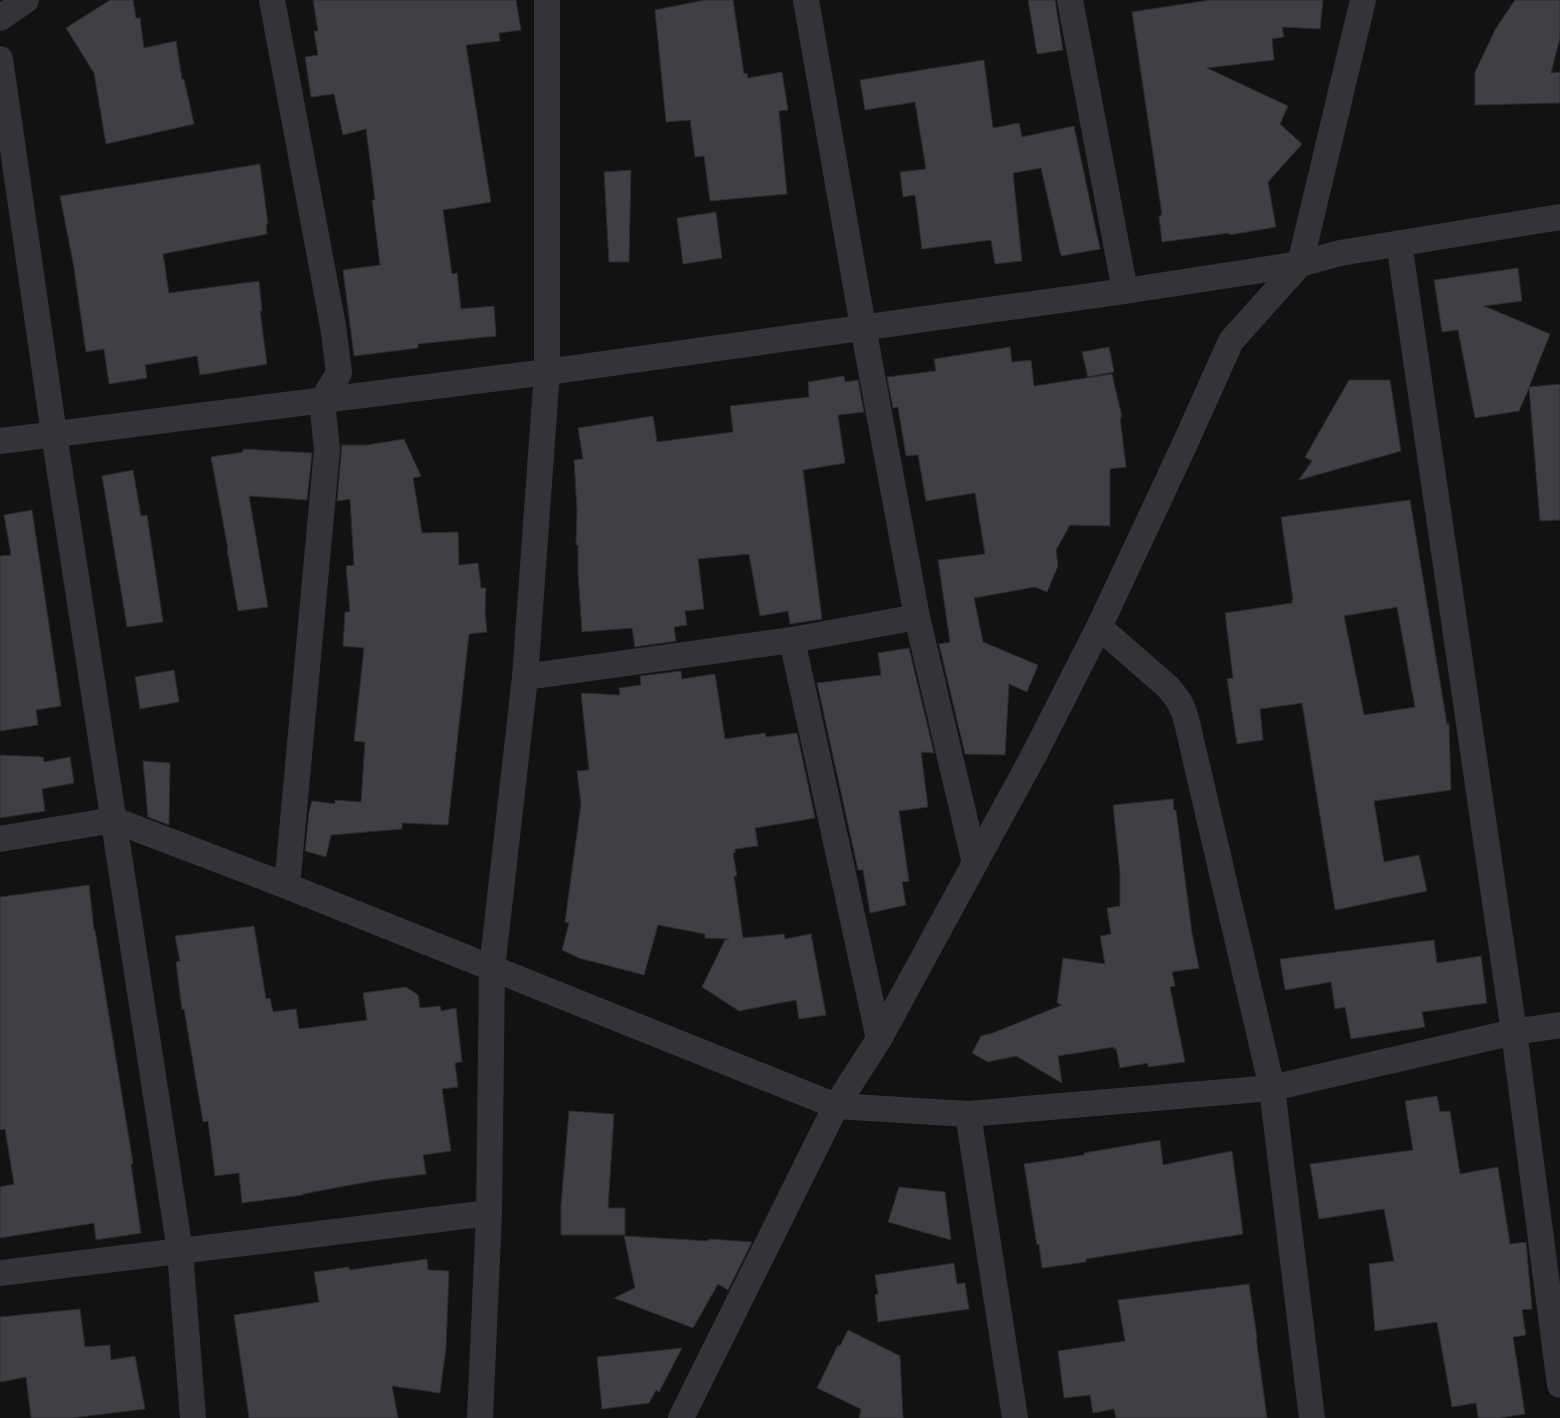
<svg xmlns="http://www.w3.org/2000/svg" width="1560" height="1418" font-family="'Alegreya Sans',sans-serif">
	<style>
		.building { fill: #3e4043; stroke: #2c2c2f; fill-rule: evenodd }
		.lines { fill: none; stroke-linecap: round; stroke-linejoin: round }
		.street { stroke: #333438; stroke-width: 26 }
	</style>
	<rect width="100%" height="100%" fill="#121213"/>
	<g class="building">
		<path d="M110 0H133L136 18H140L144 48 176 41 182 79H184L194 124 106 144 94 73 66 28Z"/>
		<path d="M313 0H516L521 30 499 33 500 41 466 45 491 202 443 210 452 274 457 273 461 309 494 306 496 336 418 344V348L354 356 343 270 380 265 372 200H375L366 129 343 135 334 94 311 97 305 57 318 55 314 31H318Z"/>
		<path d="M705 0H733L744 74 747 73 748 78 782 72 788 110 779 111 787 194 710 201 704 156 695 157 690 120 666 122 655 10Z"/>
		<path d="M1028 0H1055L1063 50 1037 54Z"/>
		<path d="M1210 0H1323L1320 29 1282 27 1284 37 1272 39 1274 60 1207 68 1288 106 1280 124 1302 144 1268 182 1276 227 1229 235V233L1162 242 1159 216 1162 215 1132 12Z"/>
		<path d="M1515 0H1560V38L1551 73 1560 72V103L1475 105V72L1496 28Z"/>
		<path d="M984 60 993 128 1019 123 1022 137 1074 126 1100 249 1061 256 1041 168 1013 173 1022 261 995 264 991 240 922 249 915 195 903 197 900 172 926 169 915 102 865 110 860 80Z"/>
		<path d="M260 164 268 224H266L267 234 163 254 169 293 259 281 262 311H260L267 364 200 375 197 356 145 365 147 378 109 384 104 349 86 352 74 268 60 196Z"/>
		<path d="M631 170 629 262H609L604 172Z"/>
		<path d="M716 212 722 258 683 264 677 218Z"/>
		<path d="M1518 268 1522 301 1484 306 1550 334 1529 387 1560 384V520L1540 521 1529 388 1519 411 1475 418 1458 330 1442 332 1434 280Z"/>
		<path d="M1010 347 1012 362 1031 360 1034 386 1112 374 1122 417H1120L1126 467 1110 469V526L1070 525 1056 550 1058 566 1047 592 1035 587 974 598 983 642 1038 665 1027 692 1009 684 1005 755 965 754 939 644 950 642 938 560 985 554 975 493 926 501 918 455 906 456 898 407 893 408 887 377 936 371 934 359Z"/>
		<path d="M1109 347 1114 372 1088 377 1082 352Z"/>
		<path d="M844 376 845 382 858 380 864 412 838 415 845 463 803 470 822 619 790 624 788 611 760 616 749 554 698 559 704 609 685 611 687 625 674 627 676 641 635 647 632 628 582 632 578 573V545H576L577 509 574 460 583 459 578 428 653 416 657 442 733 432 730 406 809 397 808 382Z"/>
		<path d="M1349 380H1390L1401 451 1299 480 1312 461 1305 457Z"/>
		<path d="M404 439 421 476 413 478 422 533 458 532 459 565 478 563 481 588H486L485 612 487 632 469 634 448 825 402 823V829L331 835 326 857 305 851 309 813 312 801 335 804V800L361 802 365 742 354 741 364 648 343 646 345 612H350L346 566 354 565 350 499 337 501 342 445H368Z"/>
		<path d="M243 449 312 453 307 500 249 496 268 607 238 611 227 549H228L211 457 243 452Z"/>
		<path d="M133 470 141 516 147 515 163 622 127 627 102 476Z"/>
		<path d="M1410 500 1447 724H1449L1451 790 1374 801 1384 862 1419 855 1427 891 1335 910 1302 703 1260 709 1263 740 1237 744 1227 679 1233 678 1225 613 1292 603V600H1293L1281 517ZM1397 607 1415 707 1364 715 1344 616Z"/>
		<path d="M32 510 61 706 36 710 38 725 0 731V556L11 555 4 515Z"/>
		<path d="M909 648 934 753 921 752 928 807 899 811 909 881 902 882 906 905 870 913 863 870H858L817 683 881 675 878 653Z"/>
		<path d="M174 670 179 702 140 709 135 677Z"/>
		<path d="M681 671 682 679 715 674 725 739 765 733 766 737 797 733 815 818 755 828 758 846 735 849V853H733L737 876H734L743 938 784 934 785 939 811 934 826 1015 799 1019 796 1000 739 1011 702 987 725 940 729 939 705 938V934L658 925 644 975 579 958 562 950 569 923 565 922 581 804 577 771 589 770 581 693 620 695 619 688 641 685 640 676Z"/>
		<path d="M0 755 43 757 44 762 70 757 74 783 42 789 45 811 0 818Z"/>
		<path d="M143 761 170 763 169 825 148 817Z"/>
		<path d="M1173 799 1174 810H1176L1192 933 1199 968 1172 972 1175 986 1170 987 1185 1062 1148 1067V1063L1120 1068 1116 1048 1114 1049V1047L1058 1056 1062 1083 1016 1056 988 1062 972 1053 981 1036 993 1033 1062 1005 1057 1003 1063 958 1105 964 1100 936 1111 934 1107 908 1120 906V873L1113 805Z"/>
		<path d="M89 885 94 930H95L133 1163 131 1164 141 1233 96 1240 94 1223 0 1238V1187L14 1184 5 1129 0 1130V897Z"/>
		<path d="M254 926 266 999 270 998 273 1012 296 1009 299 1029 367 1020 363 993 406 987 418 995 420 1008 440 1006 441 1011 456 1008 462 1062 455 1063 458 1087 442 1089 451 1151 423 1155 426 1174 372 1181 303 1194V1195L242 1203 239 1173 215 1176 208 1121 203 1122 184 1009 182 1010 176 962 180 961 175 936Z"/>
		<path d="M1434 940 1437 963 1481 956 1487 1003 1422 1012 1425 1027 1351 1039 1345 1007 1335 1009 1331 982 1285 990 1280 959Z"/>
		<path d="M1437 1096 1440 1112 1450 1111 1460 1174 1498 1167 1510 1244 1526 1242 1532 1309 1522 1310 1526 1335 1513 1337 1525 1414 1500 1418H1478L1476 1403 1452 1407 1437 1322 1375 1331 1369 1264 1394 1261 1384 1209 1319 1219 1310 1164 1413 1150 1405 1101Z"/>
		<path d="M569 1111 614 1114 608 1208H625V1235H561V1205Z"/>
		<path d="M1160 1140 1163 1165 1232 1151 1243 1234 1086 1259V1262L1042 1268 1039 1244 1037 1245 1024 1164 1084 1155V1153Z"/>
		<path d="M899 1187 945 1192 951 1240 888 1222Z"/>
		<path d="M624 1236 708 1241 709 1239 752 1242 728 1290 718 1284 693 1328 614 1298 635 1288Z"/>
		<path d="M427 1259 428 1270 449 1271 446 1348 440 1393 392 1386 398 1418H249L234 1315 319 1302 314 1272 349 1267V1270Z"/>
		<path d="M954 1263 957 1284 965 1283 969 1309 878 1322 875 1295 878 1294 875 1275Z"/>
		<path d="M1249 1284 1257 1337H1256L1267 1418H1116L1114 1409 1093 1413 1090 1395 1064 1398 1058 1351 1125 1341 1118 1300Z"/>
		<path d="M80 1309 85 1347 110 1345 111 1360 135 1356 145 1409 72 1418H31L26 1377 0 1382V1317Z"/>
		<path d="M848 1330 900 1356 903 1418H859L861 1409 817 1388 838 1345 840 1346Z"/>
		<path d="M682 1348 659 1392 656 1390 649 1403 602 1409 597 1357Z"/>
	</g>
	<g class="lines">
		<g class="street">
			<path d="M272 0 333 326 339 373 322 401 327 450 287 886"/>
			<path d="M806 0 863 327 917 617 975 863"/>
			<path d="M1070 0 1125 291"/>
			<path d="M0 18 26 0"/>
			<path d="M0 59 54 434 180 1251 193 1418"/>
			<path d="M1399 243 1514 1032 1560 1385"/>
			<path d="M0 441 547 372 1125 291 1300 264 1363 0"/>
			<path d="M1099 627 1168 687 1179 701 1184 712 1188 727 1272 1088 1312 1418"/>
			<path d="M792 640 879 1039"/>
			<path d="M525 677 792 640 917 617"/>
			<path d="M0 839 114 820 287 886 836 1106 968 1114 1272 1088 1514 1032 1560 1025"/>
			<path d="M968 1114 1015 1418"/>
			<path d="M0 1273 489 1213"/>
			<path d="M480 1418 489 1213 492 969 525 677 547 372V0"/>
			<path d="M681 1418 836 1106 879 1039 1035 753 1099 627 1183 448 1231 341 1300 264 1340 253 1560 217"/>
		</g>
	</g>
</svg>
